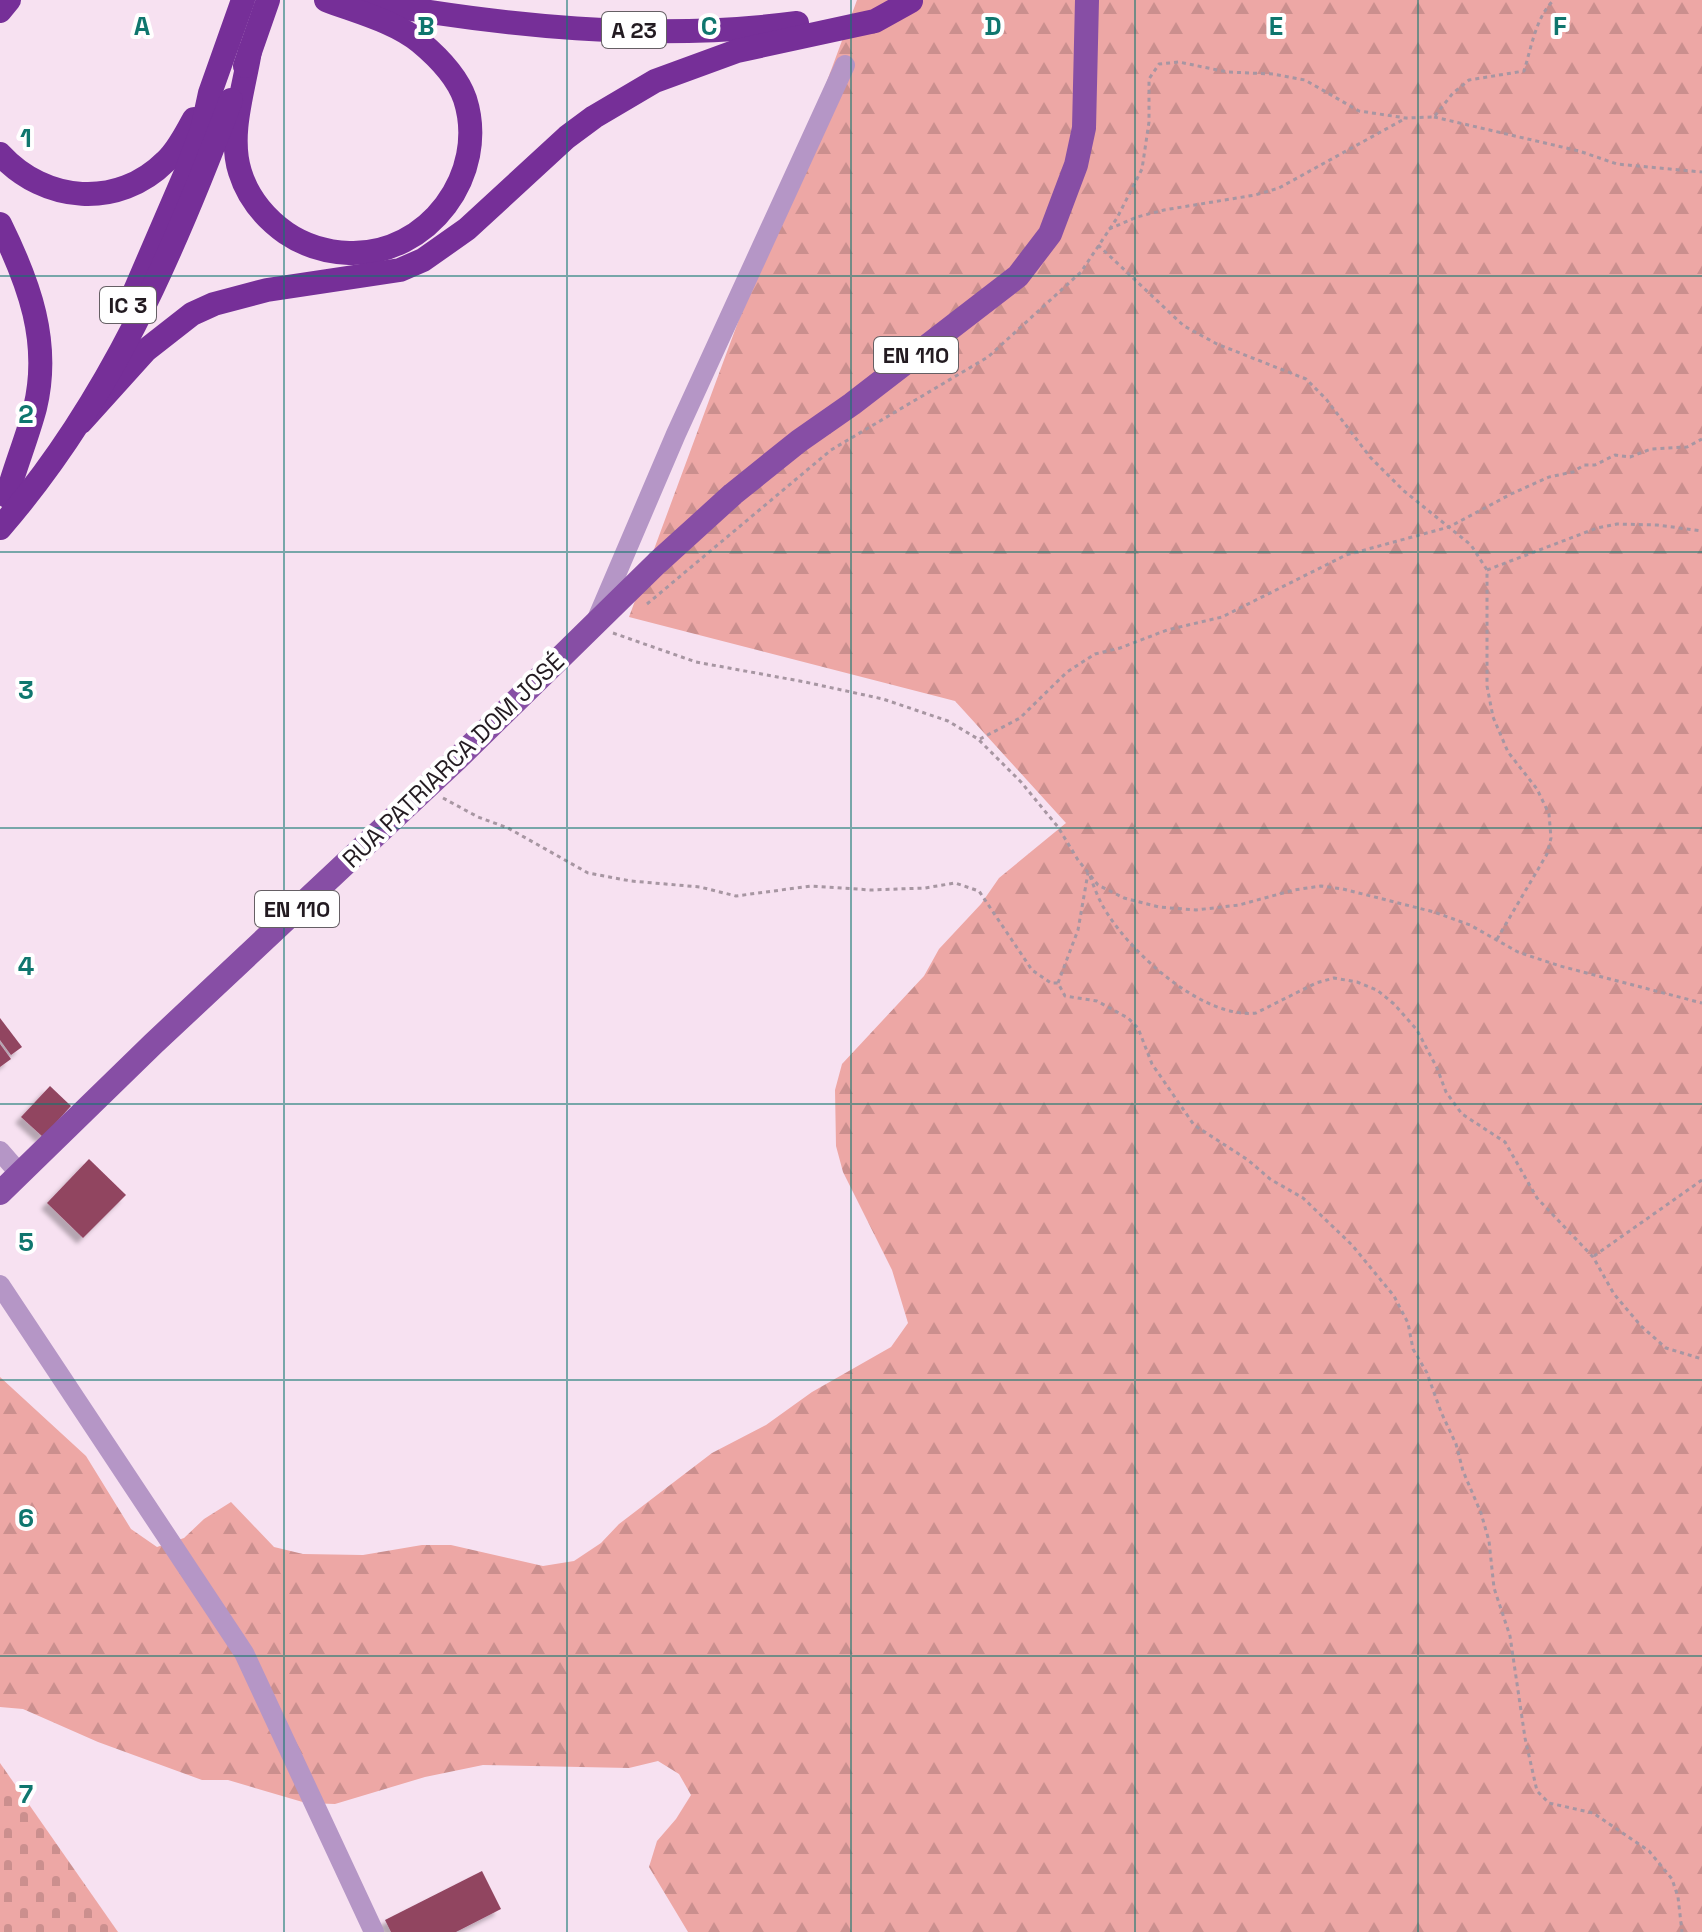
<svg xmlns="http://www.w3.org/2000/svg" width="1702" height="1932" font-family="'Space Grotesk',sans-serif">
	<style>
		.forest { fill: url(#forest-firs) }
		.cemetery { fill: url(#cemetery-stones) }
		.building { fill: #914460; filter: url(#shadow) }
		.lines { fill: none; stroke-linecap: round; stroke-linejoin: round }
		.path { stroke: #a796a2; stroke-width: 3; stroke-dasharray: 4 4; stroke-linecap: butt }
		.street { stroke: #b596c6; stroke-width: 20 }
		.primary { stroke: #874ea5; stroke-width: 24 }
		.highway { stroke: #762f98; stroke-width: 24 }
		.grid { fill: none; stroke: #0f766e; stroke-width: 2; stroke-opacity: 0.55 }
		.labels { text-anchor: middle; dominant-baseline: central; stroke-width: 8; stroke-linejoin: round; paint-order: stroke }
		.shield { fill: #fff; stroke: #655f64; stroke-width: 2 }
		.shield-label { font-size: 22px; font-weight: bold; fill: #231b21 }
		.street-label { font-size: 24px; fill: #231b21; stroke: #fff }
		.grid-label { font-size: 26px; text-anchor: middle; font-weight: bold; fill: #0f766e; stroke: #fff; stroke-width: 8; stroke-linejoin: round; paint-order: stroke }
	</style>
	<defs>
		<pattern id="forest-firs" width="22" height="20" patternUnits="userSpaceOnUse" patternTransform="scale(2)"><rect width="22" height="20" fill="#eda7a5"/><path d="M5 1l3.5 6h-7zM16 11l3.5 6h-7z" fill="#cb8f8e"/></pattern>
		<pattern id="cemetery-stones" width="16" height="16" patternUnits="userSpaceOnUse" patternTransform="scale(2)"><rect width="16" height="16" fill="#eda7a5"/><path d="M2 7V4a2 2 0 0 1 4 0v3zM10 15v-3a2 2 0 0 1 4 0v3z" fill="#cb8f8e"/></pattern>
		<filter id="shadow"><feDropShadow dx="-6" dy="6" stdDeviation="2" flood-color="#0004"/></filter>
	</defs>
	<rect width="100%" height="100%" fill="#f7e1f1"/>
	<path class="forest" d="M857 0H1702V1932H688L649 1867 657 1841 676 1819 691 1795 679 1774 658 1761 629 1768 483 1765 425 1777 335 1804 306 1803 228 1780H202L98 1742 23 1709 0 1707V1377L86 1456 131 1529 157 1547 184 1538 204 1519 231 1502 274 1547 303 1554 363 1555 422 1545H451L543 1566 574 1561 601 1543 619 1524 712 1453 766 1425 812 1392 891 1347 908 1323 892 1270 843 1172 836 1146 835 1090 842 1064 924 976 939 949 981 904 999 878 1066 823 955 701 629 617Z"/>
	<path class="cemetery" d="M0 1763 118 1932H0Z"/>
	<g class="building">
		<path d="M0 1018 22 1047 11 1055 0 1040Z"/>
		<path d="M0 1044 11 1059 0 1067Z"/>
		<path d="M50 1086 71 1106 43 1137 21 1117Z"/>
		<path d="M89 1159 126 1195 83 1238 47 1203Z"/>
		<path d="M482 1871 501 1909 456 1932H391L385 1920Z"/>
	</g>
	<g class="lines">
		<g class="path">
			<path d="M1434 117 1579 151 1617 164 1702 172"/>
			<path d="M1109 229 1137 217 1164 210 1255 195 1279 188 1406 118"/>
			<path d="M1098 245 1184 326 1217 344 1306 379 1326 399 1370 457 1404 491 1471 545 1487 570V686L1493 717 1508 752 1537 789 1549 814 1551 838 1547 854 1497 939"/>
			<path d="M1487 570 1597 528 1617 524 1657 525 1702 531"/>
			<path d="M647 604 831 450 988 357 1081 272 1117 218 1142 169 1149 122V79L1159 64 1179 62 1227 72 1273 74 1305 80 1359 111 1406 118 1434 117 1453 93 1469 80 1524 71C1531 49 1536 16 1554 0"/>
			<path d="M613 633 696 662 805 682 883 699 948 721 978 739 1021 782 1058 827 1078 860 1098 885 1124 898 1159 907 1196 910 1239 905 1294 890 1321 886 1343 889 1434 912 1470 925 1518 952 1560 966 1702 1003"/>
			<path d="M980 739 1020 718 1067 672 1095 654 1120 648 1167 630 1222 617 1346 555 1449 527 1511 494 1549 477 1573 472 1584 465H1595L1615 455 1630 457 1651 449 1687 447 1702 439"/>
			<path d="M443 798 478 817 508 828 588 873 631 881 700 887 736 896 811 886 871 890 925 888 955 883 979 891 1032 970 1051 983H1058L1065 996 1097 1001 1128 1018 1138 1028 1152 1064 1194 1125 1248 1160 1270 1179 1303 1198 1352 1245 1394 1296 1408 1323 1413 1349 1427 1373 1441 1412 1456 1444 1463 1471 1481 1513 1489 1541 1494 1588 1510 1636 1525 1738 1537 1791 1549 1803 1593 1813 1649 1851 1672 1879 1678 1897 1682 1932"/>
			<path d="M1090 876C1095 890 1100 903 1109 916 1135 956 1204 1019 1256 1013L1316 983 1334 978 1357 982 1377 990 1394 1004 1417 1030 1437 1068 1446 1092 1462 1114 1505 1142 1537 1198 1593 1257 1614 1294 1641 1326 1666 1348 1702 1359"/>
			<path d="M1058 983 1078 930 1088 873"/>
			<path d="M1594 1256 1702 1180"/>
		</g>
		<g class="street">
			<path d="M597 619 676 434 845 65"/>
			<path d="M0 1151 20 1174"/>
			<path d="M0 1285 244 1653 374 1932"/>
		</g>
		<path class="primary" d="M0 1193 153 1044 457 759 657 563 733 494 799 441 852 404 1018 276 1050 234 1076 165 1084 128 1087 0"/>
		<g class="highway">
			<path d="M358 0C501 26 651 42 797 23"/>
			<path d="M0 11 9 0"/>
			<path d="M250 51C244 89 228 134 240 172 248 198 265 218 286 233 305 246 326 252 349 253 428 256 489 174 465 99 457 76 438 57 420 42 394 21 357 12 326 0"/>
			<path d="M245 66 268 0"/>
			<path d="M0 154C45 203 118 209 166 161 178 150 186 133 194 119"/>
			<path d="M0 224C29 283 51 342 35 408 27 438 15 467 7 496"/>
			<path d="M134 293 187 170 202 130 210 93 243 0"/>
			<path d="M81 422 146 350 192 314 214 304 267 290 400 270 423 260 467 229 567 137 594 117 655 81 737 51 875 21 911 1"/>
			<path d="M0 528C109 403 173 254 231 100"/>
		</g>
	</g>
	<path class="grid" d="M284 0V1932M567 0V1932M851 0V1932M1135 0V1932M1418 0V1932M0 276H1702M0 552H1702M0 828H1702M0 1104H1702M0 1380H1702M0 1656H1702"/>
	<g class="labels">
		<g class="shield">
			<rect x="602" y="12" width="64" height="36" rx="6"/>
			<rect x="100" y="287" width="56" height="36" rx="6"/>
			<rect x="874" y="337" width="84" height="36" rx="6"/>
			<rect x="255" y="891" width="84" height="36" rx="6"/>
		</g>
		<g class="shield-label">
			<text x="634" y="30">A 23</text>
			<text x="128" y="305">IC 3</text>
			<text x="916" y="355">EN 110</text>
			<text x="297" y="909">EN 110</text>
		</g>
		<g class="street-label">
			<text transform="translate(453 760) rotate(-44)">RUA PATRIARCA DOM JOSÉ</text>
		</g>
	</g>
	<g class="grid-label">
		<text x="142" y="35">A</text>
		<text x="426" y="35">B</text>
		<text x="709" y="35">C</text>
		<text x="993" y="35">D</text>
		<text x="1276" y="35">E</text>
		<text x="1560" y="35">F</text>
		<text x="26" y="147">1</text>
		<text x="26" y="423">2</text>
		<text x="26" y="699">3</text>
		<text x="26" y="975">4</text>
		<text x="26" y="1251">5</text>
		<text x="26" y="1527">6</text>
		<text x="26" y="1803">7</text>
	</g>
</svg>
